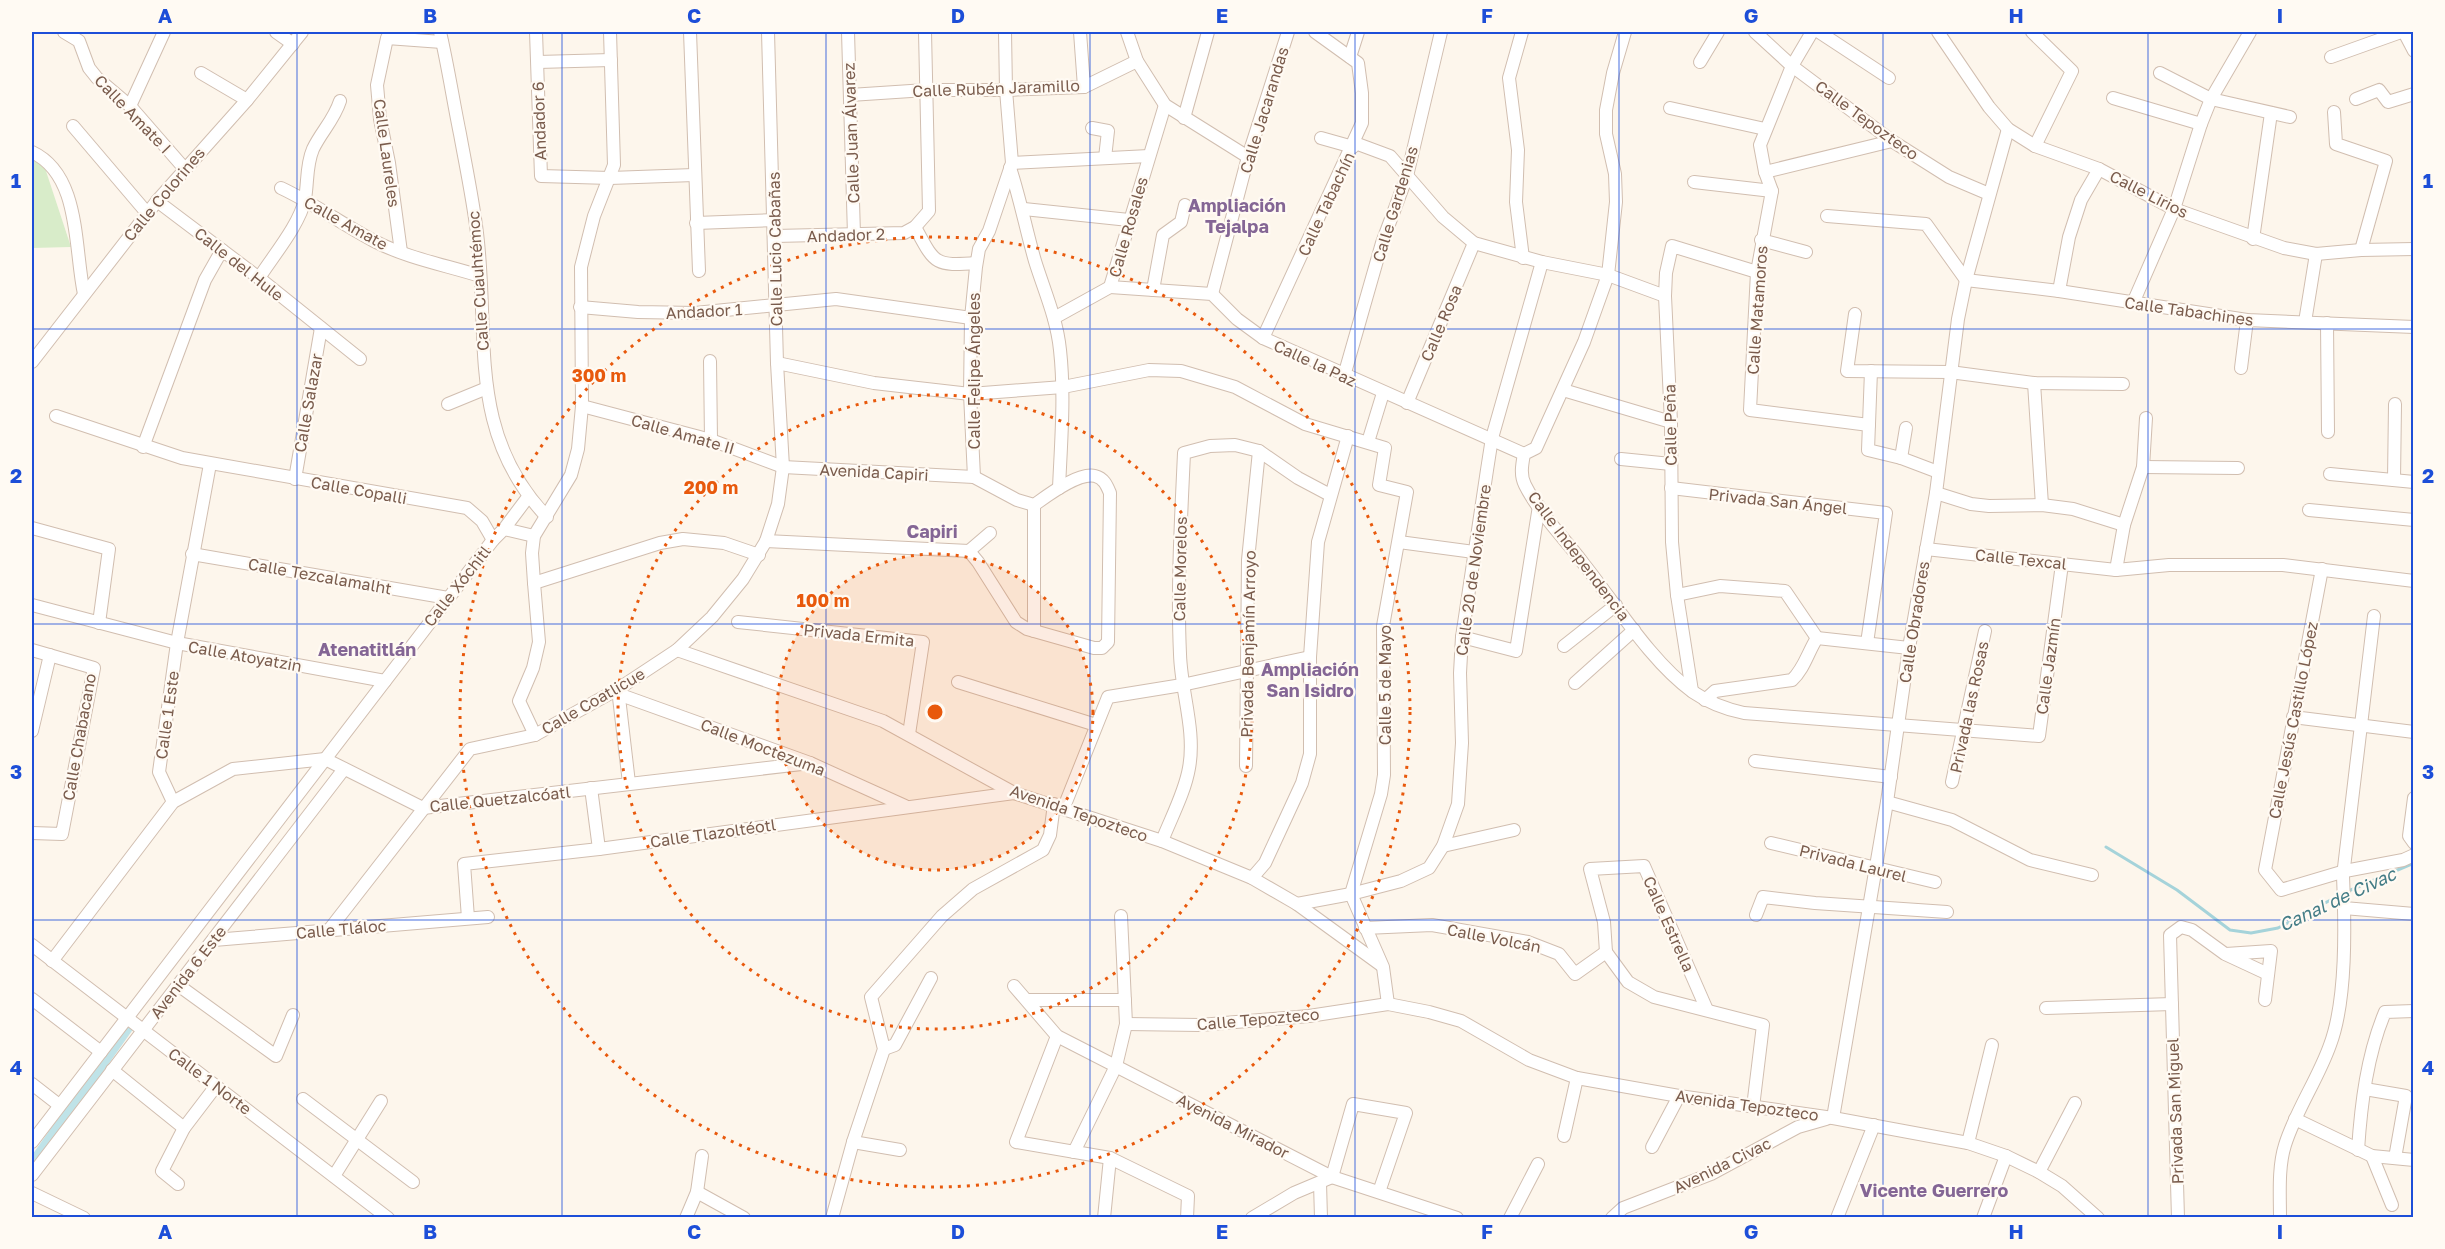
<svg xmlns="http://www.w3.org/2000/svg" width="2445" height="1249" font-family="'Golos Text',sans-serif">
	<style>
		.green { fill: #d8ecc9 }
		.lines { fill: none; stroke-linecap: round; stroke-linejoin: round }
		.stream { stroke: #a5d3da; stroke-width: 3 }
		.canal { stroke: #bfe3e8; stroke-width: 10 }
		.minor-casing { stroke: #d1beb0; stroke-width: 14 }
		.minor { stroke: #fff; stroke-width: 12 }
		.grid { fill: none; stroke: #1d4ed8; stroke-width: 1.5; stroke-opacity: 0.55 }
		.ring { fill: none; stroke: #e8590c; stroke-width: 3; stroke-dasharray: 3 6 }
		.labels { text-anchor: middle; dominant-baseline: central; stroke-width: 4.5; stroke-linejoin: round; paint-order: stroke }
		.street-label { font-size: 16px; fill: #7a5c4d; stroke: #fffaf3 }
		.neighbourhood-label { font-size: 18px; font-weight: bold; fill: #846695; stroke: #fffaf3 }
		.water-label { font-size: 18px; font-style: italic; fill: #437c86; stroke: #fffaf3 }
		.centre { fill: #e8590c; stroke: #fffaf3; stroke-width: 3 }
		.ring-label { font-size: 18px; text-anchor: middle; font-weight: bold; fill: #e8590c; stroke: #fffaf3; stroke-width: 4.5; stroke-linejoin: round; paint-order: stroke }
		.neatline { fill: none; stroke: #1d4ed8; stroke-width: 2 }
		.grid-label { font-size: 20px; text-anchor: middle; font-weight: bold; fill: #1d4ed8 }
	</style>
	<rect width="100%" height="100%" fill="#fdf6ec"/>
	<path class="green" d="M32 159 45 168 71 247 32 248Z"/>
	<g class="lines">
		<g class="stream">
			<path d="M2106 847 2177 890 2230 930 2251 933 2278 928 2340 895"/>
			<path d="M2346 892 2414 863"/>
		</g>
		<path class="canal" d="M32 1164 132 1022"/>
		<g class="minor-casing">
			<g id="minor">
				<path d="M64 32 79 41 89 68 97 78 130 106 184 168"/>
				<path d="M276 32 293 44"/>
				<path d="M440 32C448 66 453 100 460 134 466 167 473 200 477 233 490 338 466 432 547 517"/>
				<path d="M536 32 541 176 610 178 694 175"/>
				<path d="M690 32 699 271"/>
				<path d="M848 32 854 235"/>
				<path d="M1080 32 1084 87"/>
				<path d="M1127 32 1137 61 1165 105 1248 157"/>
				<path d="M1522 32 1509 78 1518 150 1516 202 1523 258"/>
				<path d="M1625 32 1613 73 1606 110V134L1615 174 1616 202 1608 275 1584 342 1536 448 1524 454C1522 465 1520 475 1525 485 1539 513 1564 538 1583 563 1615 603 1651 662 1693 692 1709 703 1725 709 1744 713L2039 736 2062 564"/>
				<path d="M1755 32 1792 66 1892 141 1949 177 1989 194"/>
				<path d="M1812 32 1792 66 1760 145 1765 172 1772 191 1757 272 1750 410 1869 425"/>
				<path d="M1819 32 1889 78"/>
				<path d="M1938 32 1989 107 2008 129 2035 146 2099 169 2174 209 2284 248 2316 254 2361 250 2414 249"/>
				<path d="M2032 32 2072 71 2035 146"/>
				<path d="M2404 32 2414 51"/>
				<path d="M1350 57 1358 32"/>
				<path d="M2331 57 2401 32"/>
				<path d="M538 62 611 60"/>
				<path d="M1700 62 1718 32"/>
				<path d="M201 73 247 100"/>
				<path d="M2160 73 2211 99 2290 117"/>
				<path d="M850 95 926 90H1006L1084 87 1137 61"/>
				<path d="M2113 98 2201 124"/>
				<path d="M2356 99 2379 90 2388 102 2414 94"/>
				<path d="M130 106 164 32"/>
				<path d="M1670 108 1765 129"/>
				<path d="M2334 112 2336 144 2386 161 2361 250"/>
				<path d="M1184 118 1208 32"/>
				<path d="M73 126 147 213"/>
				<path d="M1092 128 1108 131 1105 158"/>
				<path d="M1321 138 1353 147"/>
				<path d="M1355 143 1390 156 1443 217 1474 243 1542 262 1608 275 1665 296"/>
				<path d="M32 152C81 175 74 248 84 294"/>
				<path d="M1012 163 1149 156"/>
				<path d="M1010 168C1020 198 1026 230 1035 261 1044 290 1057 319 1060 350 1065 395 1061 442 1059 488"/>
				<path d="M1765 172 1892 141"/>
				<path d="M1694 182 1772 191"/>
				<path d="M281 188C313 203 342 224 374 241 407 258 445 265 480 276"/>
				<path d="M157 201 259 278 360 359"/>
				<path d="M1024 209 1129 220"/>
				<path d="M1827 216 1926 224 1966 280 2059 291 2247 320 2414 327"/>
				<path d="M696 223 775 220"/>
				<path d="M915 227C935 264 934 266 976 263"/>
				<path d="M775 236 904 233 915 227 929 211 925 32"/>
				<path d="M2253 239 2271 113"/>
				<path d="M1761 240 1806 252"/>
				<path d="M401 252 389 163 380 119 377 85 387 38 442 42"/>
				<path d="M259 278C273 256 300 224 305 199 308 182 306 165 313 149 321 132 334 120 340 101"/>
				<path d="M1110 287 1212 294 1237 319 1263 338 1524 454"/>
				<path d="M1153 290 1163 235 1181 222 1185 205"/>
				<path d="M2059 291 2069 237 2081 200 2099 169"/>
				<path d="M1212 294 1248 157 1288 32"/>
				<path d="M2133 303 2174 209 2201 124 2211 99 2250 32"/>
				<path d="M580 307 638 312 695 313 836 299 971 318"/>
				<path d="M1855 314 1847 371 1950 372 2034 383 2123 384"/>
				<path d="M1054 318 1110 287 1165 105"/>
				<path d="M2305 322 2316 254"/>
				<path d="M2327 323 2328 432"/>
				<path d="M1263 338 1362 123V93L1358 63 1315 32"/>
				<path d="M710 361 711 440"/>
				<path d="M32 362 157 201 247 100 302 32"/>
				<path d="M777 363 874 383 970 394 1063 387 1149 370 1181 371 1235 387 1305 424 1385 448 1379 485 1407 492 1383 626 1384 775 1381 794 1351 894 1383 967 1388 1004"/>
				<path d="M2241 368 2247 320"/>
				<path d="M1871 371 1868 450 1901 458 1938 472"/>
				<path d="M1344 376 1382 243 1407 176 1441 32"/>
				<path d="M2034 383 2042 505"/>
				<path d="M1563 390 1671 422"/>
				<path d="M1407 403 1474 243"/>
				<path d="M448 404 487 388"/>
				<path d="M582 406 711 440 783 467 974 477 1017 500 1034 505C1047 496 1078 472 1095 476 1104 478 1107 486 1110 493L1108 642 1102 648H1094L1027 629 1016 622 978 562 969 551 766 541"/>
				<path d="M56 416 182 458 467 508 482 521 493 540"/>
				<path d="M1368 442 1383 393"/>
				<path d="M143 447 205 280 222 250"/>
				<path d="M1901 458 1906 428"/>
				<path d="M1621 459 1671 464"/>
				<path d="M2143 467 2238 468"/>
				<path d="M2330 474 2414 482"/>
				<path d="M974 477 970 394 971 318 976 267 979 249 989 231 1012 163 1006 90 1005 32"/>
				<path d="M295 479 321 328"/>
				<path d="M2394 480 2395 404"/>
				<path d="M1671 488 1886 513 1867 643"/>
				<path d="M1936 493 1971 504 1989 506 2042 505 2073 509 2124 525"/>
				<path d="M2309 510 2414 520"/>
				<path d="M32 528 109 549 99 623"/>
				<path d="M504 529 528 497"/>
				<path d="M1399 542 1474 552"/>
				<path d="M1926 549 2116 570 2169 565H2283L2414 581"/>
				<path d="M969 551 990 533"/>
				<path d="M192 554 448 598"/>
				<path d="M2322 569 2265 870 2281 890 2345 871 2403 860 2414 855"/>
				<path d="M2116 570 2124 525 2143 467 2146 418"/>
				<path d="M534 583 660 543 683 539 724 543 759 555"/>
				<path d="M1677 595 1720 586 1785 591 1817 638"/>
				<path d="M32 605 177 643 385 681"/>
				<path d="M738 622 923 642 909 734"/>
				<path d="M1034 631V505"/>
				<path d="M1462 637 1516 651 1539 506"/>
				<path d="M1817 638 1909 648"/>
				<path d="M1564 646 1616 605"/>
				<path d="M32 650 94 668 62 834 32 833"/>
				<path d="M677 650 883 721 1014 793 1162 841 1252 878 1297 904 1381 965"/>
				<path d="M958 682 1096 725"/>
				<path d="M1575 683 1634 630"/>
				<path d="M618 689 629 783"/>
				<path d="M1692 691 1677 595 1672 542 1671 422 1665 296 1666 273 1672 246 1757 272"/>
				<path d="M618 694 810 763 905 806"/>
				<path d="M1705 700 1715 691 1792 680C1804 669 1808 652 1817 638"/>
				<path d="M2293 717 2414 732"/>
				<path d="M32 731 50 655"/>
				<path d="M535 735 519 701 533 668 539 642 534 583 532 553 534 536 571 475 578 449 582 406 581 267 594 216 614 165 610 32"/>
				<path d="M1755 761 1891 777"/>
				<path d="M1246 766 1248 560 1259 451"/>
				<path d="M1952 782 1985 631"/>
				<path d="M591 788 599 849"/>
				<path d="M2414 798 2409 836 2414 843"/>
				<path d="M173 802 159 772 177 643 210 464"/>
				<path d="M1887 802 1952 820 2030 860 2092 875"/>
				<path d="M1064 807 1108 697 1182 685 1310 657"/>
				<path d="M1162 841C1171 818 1185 792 1189 768 1196 730 1181 692 1180 654 1177 587 1181 520 1184 453L1210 446 1235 445 1259 451 1298 478 1330 495"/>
				<path d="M1771 843 1935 882"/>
				<path d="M1443 846 1514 830"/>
				<path d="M1252 878 1265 863 1302 783 1310 754V657L1318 542 1348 436"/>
				<path d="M1297 904 1351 894 1401 881 1429 868 1443 846 1458 804 1462 743 1460 673 1462 637 1487 470 1492 438 1542 262"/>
				<path d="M2344 908 2414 914"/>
				<path d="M1756 915 1763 897 1815 903 1947 912"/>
				<path d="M468 918 464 864 599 849 1014 793"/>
				<path d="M1365 928 1432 925 1528 942 1559 954 1575 974 1606 952"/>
				<path d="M329 930 470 749 535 735 618 689 677 650 712 617 743 579 766 541 778 504 783 467 777 363 768 32"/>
				<path d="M214 940 488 917"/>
				<path d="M32 945 388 1218"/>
				<path d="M1606 952 1604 922 1590 869 1644 866 1707 1010"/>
				<path d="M1606 952 1628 982 1654 997 1763 1025 1753 1107"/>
				<path d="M2226 954 2271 951 2265 1000"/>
				<path d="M52 961 173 802 233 769 325 759 423 808 810 763"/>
				<path d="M178 985 276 1056 293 1015"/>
				<path d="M1014 986 1057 1036 1332 1177 1457 1218"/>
				<path d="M32 999 101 1052"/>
				<path d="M1027 1000H1125"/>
				<path d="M2046 1008 2172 1004"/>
				<path d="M1126 1024 1200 1025 1309 1016 1388 1004 1429 1012 1461 1021 1529 1060 1577 1078 1679 1096 1833 1118 1968 1143 2006 1156 2039 1172 2062 1186 2098 1218"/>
				<path d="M1057 1036 1016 1142 1110 1158 1188 1196 1187 1218"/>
				<path d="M884 1049 895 1045 931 978"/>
				<path d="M112 1070 184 1128"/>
				<path d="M32 1084 59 1105"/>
				<path d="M2365 1089 2406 1096 2395 1158"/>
				<path d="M303 1099 413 1182"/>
				<path d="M1833 1118 1887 802 1909 648 1936 493 1958 319 1966 280 2008 129"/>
				<path d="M2295 1119 2372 1156 2414 1160"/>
				<path d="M1564 1136 1577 1078"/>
				<path d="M32 1142 493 540 504 529 534 536"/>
				<path d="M853 1142 900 1150"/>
				<path d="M1968 1143 1992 1045"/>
				<path d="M1652 1147 1679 1096"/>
				<path d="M2358 1150C2361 1104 2367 1055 2385 1012L2414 1011"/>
				<path d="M1074 1152 1116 1066 1126 1024 1121 916"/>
				<path d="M2372 1156 2392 1205"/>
				<path d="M2039 1172 2075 1103"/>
				<path d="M32 1175 344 769"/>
				<path d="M334 1176 381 1101"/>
				<path d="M1320 1183 1321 1218"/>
				<path d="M178 1184 162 1171 184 1128 216 1086"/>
				<path d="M697 1192 744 1218"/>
				<path d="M32 1193 84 1218"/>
				<path d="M686 1218 697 1192 702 1156"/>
				<path d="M832 1218 853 1142 884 1049 871 997 942 916 973 889 1043 850 1050 835 1054 804"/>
				<path d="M1104 1218 1110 1158"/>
				<path d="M1252 1218 1294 1193 1332 1177 1353 1104 1406 1113 1379 1192"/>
				<path d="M1510 1218 1538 1164"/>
				<path d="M1612 1218 1623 1208 1711 1174 1798 1127 1826 1119"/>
				<path d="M1837 1218 1874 1125"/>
				<path d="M1983 1218 2006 1156"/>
				<path d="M2178 1218 2170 935 2181 927 2192 930 2225 954 2268 974"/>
				<path d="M2280 1218C2280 1194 2278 1167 2285 1145 2296 1110 2318 1079 2330 1045 2347 1000 2345 924 2343 876L2374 616"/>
			</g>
		</g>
		<use href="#minor" class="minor"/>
	</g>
	<path class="grid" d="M297 32V1218M562 32V1218M826 32V1218M1090 32V1218M1355 32V1218M1619 32V1218M1883 32V1218M2148 32V1218M32 329H2414M32 624H2414M32 920H2414"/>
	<circle cx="935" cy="712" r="158" fill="#e8590c" fill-opacity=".12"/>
	<g class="ring">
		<circle cx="935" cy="712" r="158"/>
		<circle cx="935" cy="712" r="317"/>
		<circle cx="935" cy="712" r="475"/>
	</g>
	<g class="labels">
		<g class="street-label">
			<text transform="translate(996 88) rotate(-2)">Calle Rubén Jaramillo</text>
			<text transform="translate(1264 110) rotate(-73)">Calle Jacarandas</text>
			<text transform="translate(133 114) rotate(46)">Calle Amate I</text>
			<text transform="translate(1867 120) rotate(36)">Calle Tepozteco</text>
			<text transform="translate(539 121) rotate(-92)">Andador 6</text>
			<text transform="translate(851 133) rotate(-92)">Calle Juan Álvarez</text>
			<text transform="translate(387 153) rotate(82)">Calle Laureles</text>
			<text transform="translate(164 194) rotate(-50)">Calle Colorines</text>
			<text transform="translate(2149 194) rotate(27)">Calle Lirios</text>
			<text transform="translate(1326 204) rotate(-65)">Calle Tabachín</text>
			<text transform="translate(1395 204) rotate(-73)">Calle Gardenias</text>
			<text transform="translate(346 223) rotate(29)">Calle Amate</text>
			<text transform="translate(1128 227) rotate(-74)">Calle Rosales</text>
			<text transform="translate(846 235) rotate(-2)">Andador 2</text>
			<text transform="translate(775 249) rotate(-91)">Calle Lucio Cabañas</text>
			<text transform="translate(239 264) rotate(38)">Calle del Hule</text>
			<text transform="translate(478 281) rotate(-94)">Calle Cuauhtémoc</text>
			<text transform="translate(1757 310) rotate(-86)">Calle Matamoros</text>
			<text transform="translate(704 311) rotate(-3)">Andador 1</text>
			<text transform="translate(2189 311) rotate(8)">Calle Tabachines</text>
			<text transform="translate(1441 323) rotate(-67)">Calle Rosa</text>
			<text transform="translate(1315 363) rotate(25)">Calle la Paz</text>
			<text transform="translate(974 371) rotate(-90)">Calle Felipe Ángeles</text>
			<text transform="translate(308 403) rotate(-80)">Calle Salazar</text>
			<text transform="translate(1670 425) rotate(-91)">Calle Peña</text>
			<text transform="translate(683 434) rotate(16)">Calle Amate II</text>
			<text transform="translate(874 472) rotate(3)">Avenida Capiri</text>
			<text transform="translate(359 490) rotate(10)">Calle Copalli</text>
			<text transform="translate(1778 501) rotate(6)">Privada San Ángel</text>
			<text transform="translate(1579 556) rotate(53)">Calle Independencia</text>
			<text transform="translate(2021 559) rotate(6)">Calle Texcal</text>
			<text transform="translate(1180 569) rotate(-89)">Calle Morelos</text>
			<text transform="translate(1473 570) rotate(-82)">Calle 20 de Noviembre</text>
			<text transform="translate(320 576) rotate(10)">Calle Tezcalamalht</text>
			<text transform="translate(457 586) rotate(-52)">Calle Xóchitl</text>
			<text transform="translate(1914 622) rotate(-81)">Calle Obradores</text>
			<text transform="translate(859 635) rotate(6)">Privada Ermita</text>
			<text transform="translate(1248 644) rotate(-89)">Privada Benjamín Arroyo</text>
			<text transform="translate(245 656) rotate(10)">Calle Atoyatzin</text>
			<text transform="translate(2048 666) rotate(-82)">Calle Jazmín</text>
			<text transform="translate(1385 685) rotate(-90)">Calle 5 de Mayo</text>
			<text transform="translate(593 701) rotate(-30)">Calle Coatlicue</text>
			<text transform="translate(1969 707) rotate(-78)">Privada las Rosas</text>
			<text transform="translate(167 715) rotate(-82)">Calle 1 Este</text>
			<text transform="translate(2293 720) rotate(-79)">Calle Jesús Castillo López</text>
			<text transform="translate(79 737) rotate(-80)">Calle Chabacano</text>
			<text transform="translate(763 747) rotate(21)">Calle Moctezuma</text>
			<text transform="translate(500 799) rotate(-6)">Calle Quetzalcóatl</text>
			<text transform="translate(1079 813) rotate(19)">Avenida Tepozteco</text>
			<text transform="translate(713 833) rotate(-8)">Calle Tlazoltéotl</text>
			<text transform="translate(1853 863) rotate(14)">Privada Laurel</text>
			<text transform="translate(1669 924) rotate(66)">Calle Estrella</text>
			<text transform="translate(341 929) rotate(-5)">Calle Tláloc</text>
			<text transform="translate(1494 938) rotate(11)">Calle Volcán</text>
			<text transform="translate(188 972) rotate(-52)">Avenida 6 Este</text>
			<text transform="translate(1258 1019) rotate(-5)">Calle Tepozteco</text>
			<text transform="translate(210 1081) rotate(37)">Calle 1 Norte</text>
			<text transform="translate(1747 1105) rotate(8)">Avenida Tepozteco</text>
			<text transform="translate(2175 1111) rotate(-92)">Privada San Miguel</text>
			<text transform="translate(1233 1126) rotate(27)">Avenida Mirador</text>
			<text transform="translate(1722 1165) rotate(-26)">Avenida Civac</text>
		</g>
		<g class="neighbourhood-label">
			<text x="1237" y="205">Ampliación<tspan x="1237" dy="21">Tejalpa</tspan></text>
			<text x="932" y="531">Capiri</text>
			<text x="367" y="649">Atenatitlán</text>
			<text x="1310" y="669">Ampliación<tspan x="1310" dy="21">San Isidro</tspan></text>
			<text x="1934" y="1190">Vicente Guerrero</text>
		</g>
		<g class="water-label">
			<text transform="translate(2337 899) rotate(-25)">Canal de Civac</text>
		</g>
	</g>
	<circle cx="935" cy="712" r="9" class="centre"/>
	<g class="ring-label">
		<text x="599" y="382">300 m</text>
		<text x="711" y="494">200 m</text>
		<text x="823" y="607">100 m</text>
	</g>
	<rect width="2445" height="1249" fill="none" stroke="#fffaf3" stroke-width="66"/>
	<rect x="33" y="33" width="2379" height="1183" class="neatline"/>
	<g class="grid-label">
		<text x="165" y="23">A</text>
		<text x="430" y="23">B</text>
		<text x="694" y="23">C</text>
		<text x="958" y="23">D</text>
		<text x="1222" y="23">E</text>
		<text x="1487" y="23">F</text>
		<text x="1751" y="23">G</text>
		<text x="2016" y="23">H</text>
		<text x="2280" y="23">I</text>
		<text x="16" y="188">1</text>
		<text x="2428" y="188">1</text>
		<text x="16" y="483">2</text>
		<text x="2428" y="483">2</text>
		<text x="16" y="779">3</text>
		<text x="2428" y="779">3</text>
		<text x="16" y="1075">4</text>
		<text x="2428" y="1075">4</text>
		<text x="165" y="1239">A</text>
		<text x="430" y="1239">B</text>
		<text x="694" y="1239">C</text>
		<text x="958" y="1239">D</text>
		<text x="1222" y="1239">E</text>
		<text x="1487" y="1239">F</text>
		<text x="1751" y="1239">G</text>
		<text x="2016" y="1239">H</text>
		<text x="2280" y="1239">I</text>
	</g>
</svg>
